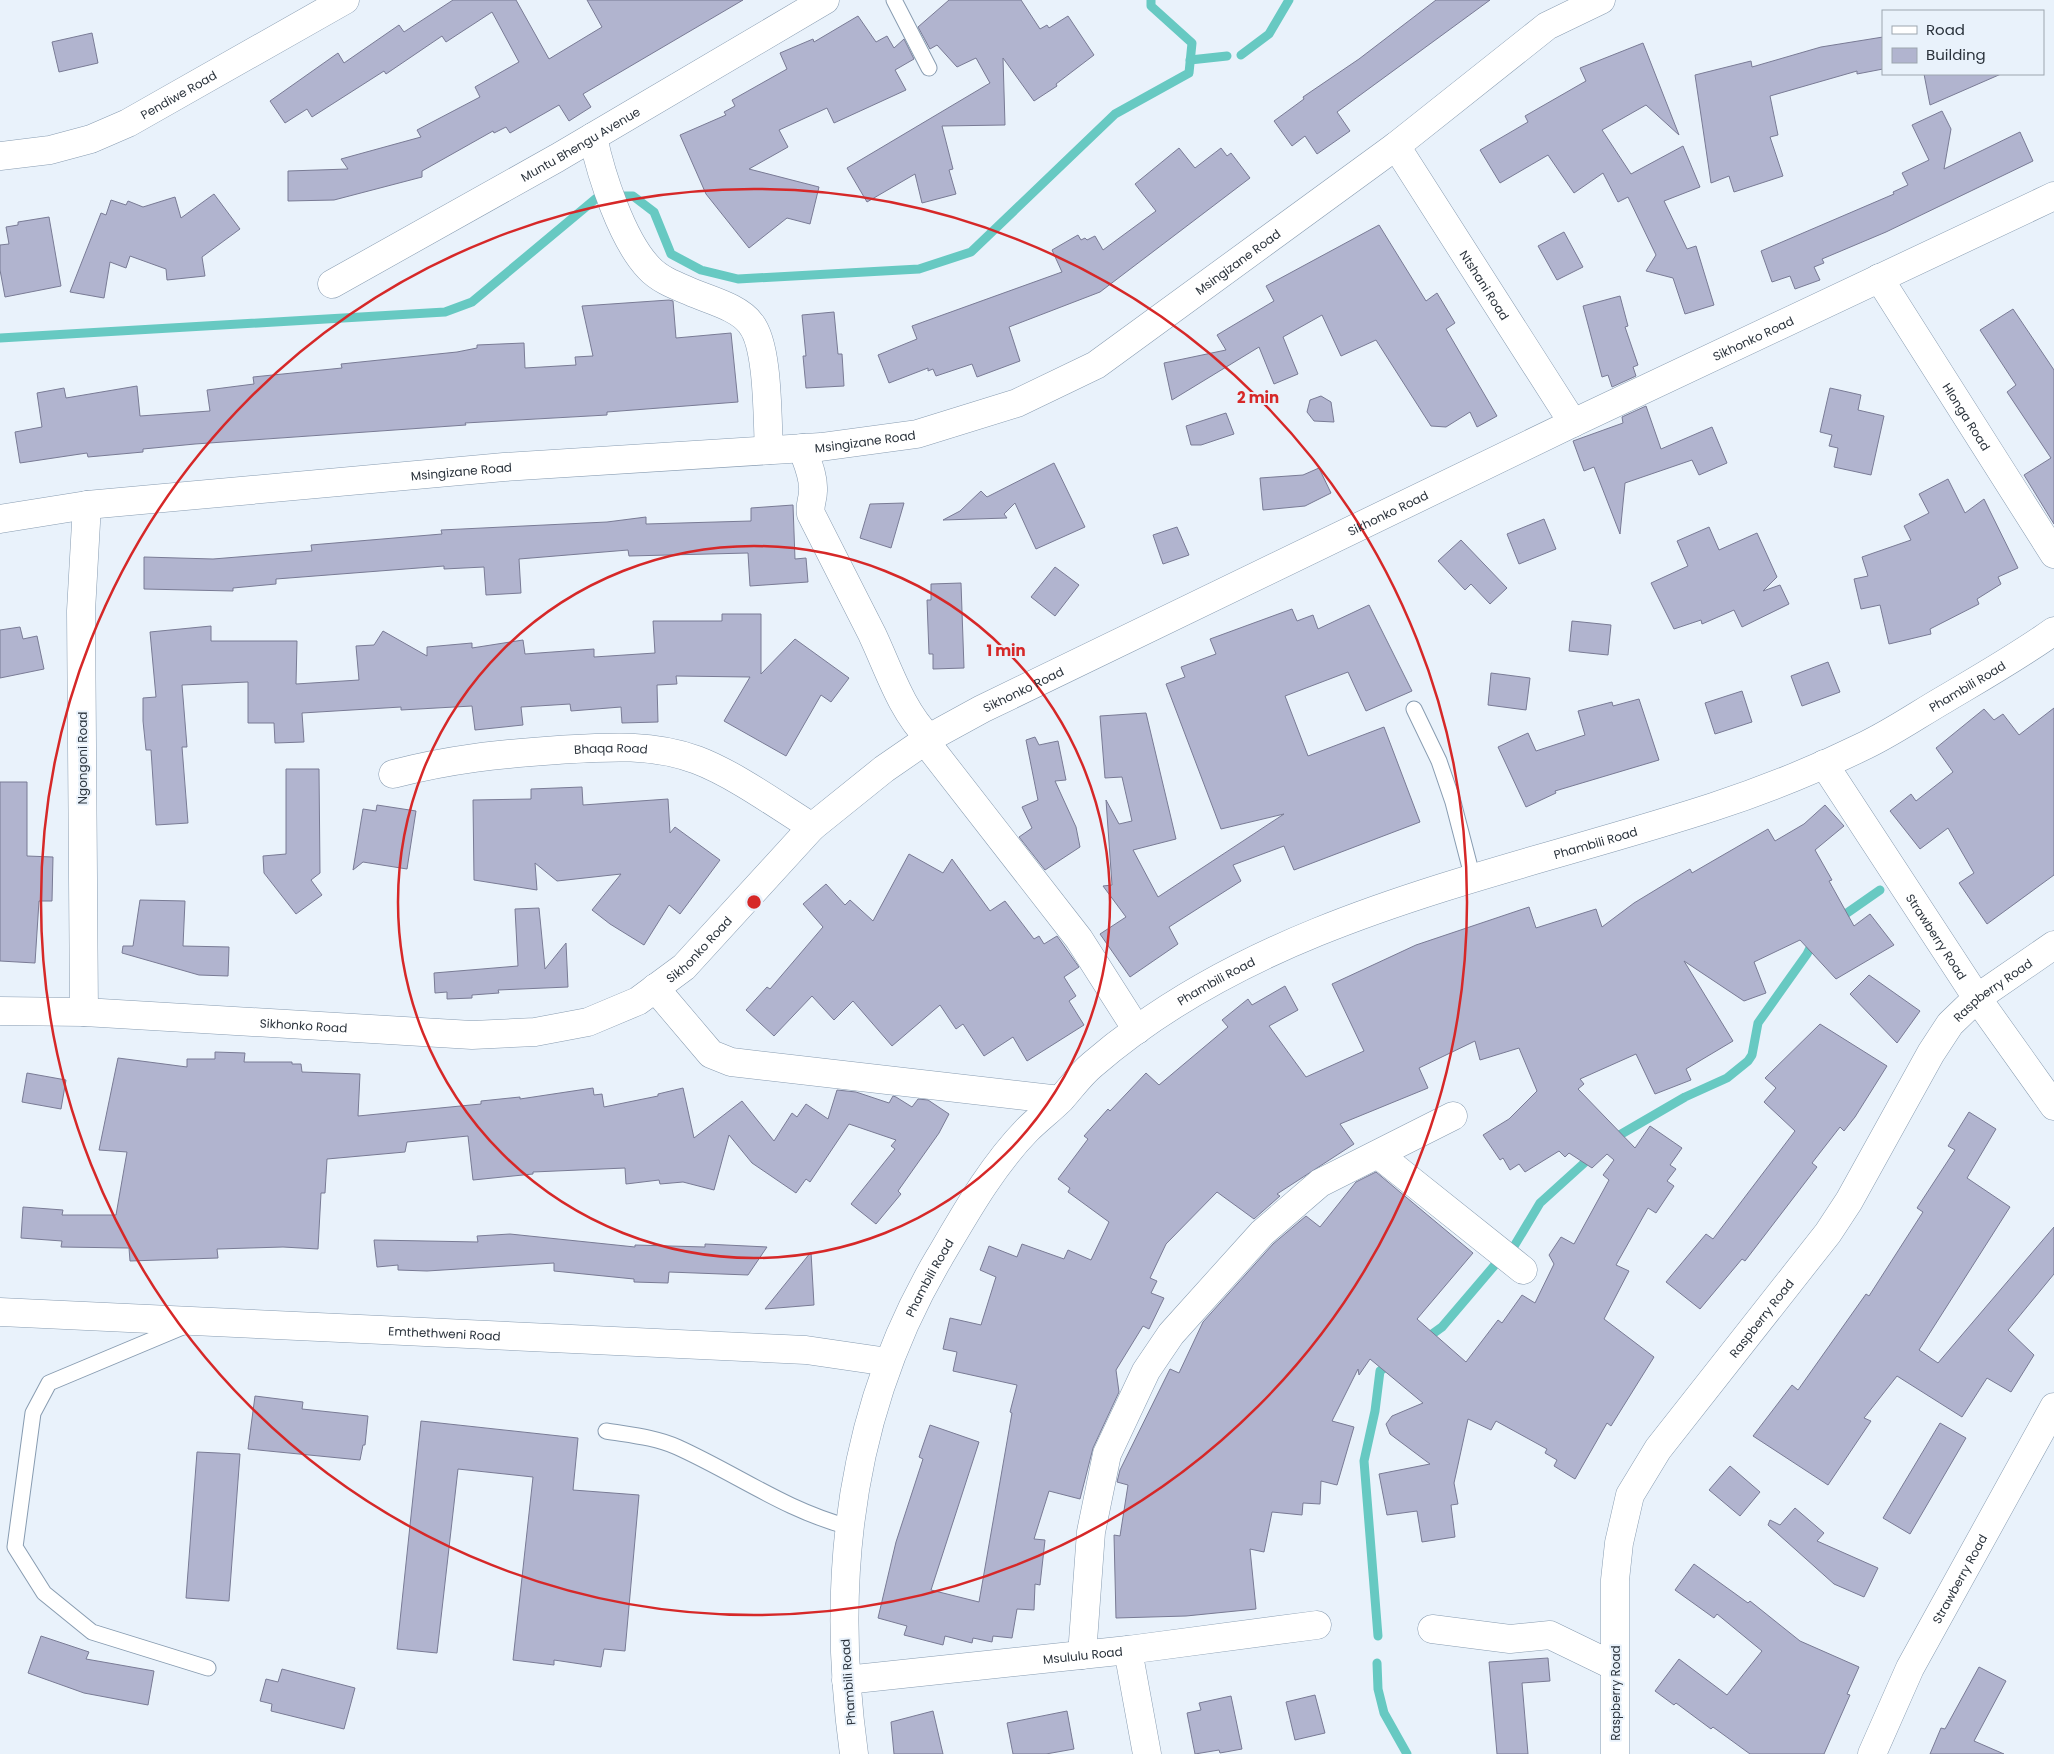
<svg xmlns="http://www.w3.org/2000/svg" width="2054" height="1754" font-family="Poppins,sans-serif">
	<style>
		.lines { fill: none; stroke-linecap: round; stroke-linejoin: round }
		.stream { stroke: #67c9c2; stroke-width: 9 }
		.building { fill: #b1b4cf; stroke: #797b95 }
		.lane-casing { stroke: #889cb1; stroke-width: 17 }
		.street-casing { stroke: #889cb1; stroke-width: 29 }
		.secondary-casing { stroke: #889cb1; stroke-width: 29 }
		.lane { stroke: #fff; stroke-width: 15 }
		.street { stroke: #fff; stroke-width: 28 }
		.secondary { stroke: #fff; stroke-width: 28 }
		.ring { fill: none; stroke: #d62828; stroke-width: 2.5 }
		.labels { text-anchor: middle; dominant-baseline: central; stroke-width: 4; stroke-linejoin: round; paint-order: stroke }
		.street-label { font-size: 12px; fill: #2b333c; stroke: #e9f2fb }
		.centre { fill: #d62828; stroke: #e9f2fb; stroke-width: 2.5 }
		.ring-label { font-size: 15px; text-anchor: middle; font-weight: bold; fill: #d62828; stroke: #e9f2fb; stroke-width: 4; stroke-linejoin: round; paint-order: stroke }
	</style>
	<rect width="100%" height="100%" fill="#e9f2fb"/>
	<g class="lines">
		<g class="stream">
			<path d="M1241 55 1269 34 1289 0"/>
			<path d="M1190 60 1227 56"/>
			<path d="M0 338 445 312 472 302 599 196H633L654 212 671 254 701 270 738 279 919 269 971 252 1115 114 1189 73 1192 43 1151 6V0"/>
			<path d="M1837 920 1880 890"/>
			<path d="M1611 1140 1685 1097 1727 1078 1748 1061 1752 1055 1758 1023 1807 954 1814 940"/>
			<path d="M1510 1253 1540 1203 1593 1155"/>
			<path d="M1424 1340 1442 1327 1494 1266"/>
			<path d="M1378 1636 1364 1461 1375 1411 1380 1371 1391 1363"/>
			<path d="M1377 1663 1378 1689 1384 1713 1407 1754"/>
		</g>
	</g>
	<g class="building">
		<path d="M453 0H516L549 59 602 27 587 0H743L583 94 591 107 569 121 559 105 510 133 506 127 494 133 493 131 422 171V177L334 200 288 201V171L348 169 341 159 421 137 417 130 480 97 475 87 519 62 492 12 446 42 442 36 386 74 384 71 312 117 307 109 285 123 270 101 338 53 344 63 399 25 404 32Z"/>
		<path d="M949 0H1021L1040 29 1047 25 1049 28 1068 16 1094 55 1056 84 1057 86 1034 101 1003 58 1005 125 942 126 953 169 949 170 956 194 922 203 915 174 867 202 847 168 990 83 976 58 957 67 937 45 930 49 918 27Z"/>
		<path d="M1436 0H1490L1337 112 1350 131 1317 154 1305 136 1292 146 1274 121 1304 99 1303 97 1359 59Z"/>
		<path d="M858 16 876 42 887 36 894 48 904 39 914 59 895 70 906 90 834 123 827 108 779 130 788 147 749 169 819 187 810 224 787 218 749 248 706 194 680 135 726 115 724 112 735 106 732 100 787 69 780 53 813 39 814 42Z"/>
		<path d="M92 33 98 63 59 72 52 42Z"/>
		<path d="M1883 37V69L1857 74V71L1770 96 1778 135 1770 137 1783 176 1734 192 1729 176 1711 183 1695 75 1751 61 1752 67 1821 47Z"/>
		<path d="M1643 43 1679 135 1646 105 1602 130 1631 174 1683 146 1700 187 1664 201 1687 249 1696 246 1714 305 1685 314 1673 278 1646 271 1656 255 1628 197 1618 202 1603 173 1574 193 1548 155 1500 183 1480 150 1528 122 1525 116 1586 81 1580 68Z"/>
		<path d="M1924 74H2001L1930 105Z"/>
		<path d="M1942 111 1951 129 1944 169 2020 132 2033 161 1886 232 1822 259 1824 263 1814 267 1820 280 1795 289 1790 276 1772 282 1761 251 1894 194 1893 192 1908 185 1902 173 1929 160 1912 125Z"/>
		<path d="M1179 148 1195 168 1221 148 1227 156 1231 153 1250 178 1100 292 1009 327 1020 361 977 377 972 364 936 376 933 369 928 371V368L889 383 878 355 917 339 912 326 1062 272 1052 250 1078 235 1081 240 1085 238 1087 240 1095 236 1103 250 1156 211 1135 184Z"/>
		<path d="M214 194 240 229 202 257 205 276 167 280 166 269 130 256 126 268 110 262 104 298 70 292 101 213 106 215 111 200 126 205 128 201 143 207 175 197 181 218Z"/>
		<path d="M49 217 61 286 5 297 0 270V245L9 244 6 227 18 225V222Z"/>
		<path d="M1379 225 1426 301 1437 293 1455 323 1446 329 1497 416 1477 427 1470 412 1446 427 1431 426 1376 340 1341 356 1322 315 1283 337 1298 374 1274 384 1259 347 1172 400 1164 363 1226 350 1217 335 1274 301 1266 286Z"/>
		<path d="M1564 232 1583 267 1557 280 1538 246Z"/>
		<path d="M1620 296 1628 326 1625 327 1638 365 1633 367 1636 376 1612 387 1608 375 1602 377 1583 306Z"/>
		<path d="M669 300 673 301 676 338 731 333 738 402 607 412V415L465 423 466 425 195 444 143 449V452L88 457 87 453 20 463 15 432 42 427 37 393 64 388 66 398 137 386 140 416 210 411 207 390 254 384 253 377 342 368 341 364 457 352 477 348V345L524 343 525 368 576 365 575 357 593 356 582 306Z"/>
		<path d="M2013 309 2054 370V524L2024 475 2051 458 2007 392 2016 385 1980 330Z"/>
		<path d="M834 312 838 354H842L844 386 806 388 803 356H806L802 315Z"/>
		<path d="M1830 388 1861 395 1858 410 1884 416 1871 475 1834 467 1838 448 1829 446 1832 435 1820 432Z"/>
		<path d="M1321 396 1331 402 1334 422 1314 421 1307 412 1310 400Z"/>
		<path d="M1646 406 1661 449 1712 427 1727 463 1699 475 1692 460 1625 483 1620 534 1594 467 1584 471 1573 441 1623 423 1622 417Z"/>
		<path d="M1226 413 1234 434 1201 445H1191L1186 426Z"/>
		<path d="M1054 463 1085 527 1036 549 1015 503 1004 514 1007 518 943 520 960 511 981 491 987 497Z"/>
		<path d="M1319 468 1331 493 1305 506 1263 510 1260 478 1303 475Z"/>
		<path d="M1948 479 1965 513 1984 499 2018 568 1998 577 2001 584 1977 599 1979 604 1930 629 1931 634 1889 644 1880 605 1861 609 1854 579 1868 576 1862 557 1911 540 1904 526 1929 513 1919 494Z"/>
		<path d="M904 503 891 548 860 538 870 504Z"/>
		<path d="M793 505 795 559 806 558 808 582 750 586 748 553 629 556 628 550 519 559 521 593 486 595 484 567 444 569V566L276 579V584L233 588V591L144 589V557L213 559 312 551 311 545 442 534 441 530 607 522 646 517V524L751 521V508Z"/>
		<path d="M1544 519 1556 549 1519 564 1507 534Z"/>
		<path d="M1177 527 1189 555 1163 564 1153 535Z"/>
		<path d="M1709 527 1719 550 1757 533 1777 577 1763 591 1780 585 1789 604 1742 627 1734 610 1702 624 1701 620 1674 629 1651 583 1688 566 1677 541Z"/>
		<path d="M1461 540 1507 588 1490 604 1471 584 1465 590 1438 561Z"/>
		<path d="M1055 567 1079 585 1055 616 1031 597Z"/>
		<path d="M961 583 964 668 933 669V654H929L927 600H931V584Z"/>
		<path d="M1369 605 1412 691 1366 711 1348 672 1285 696 1308 756 1384 727 1420 822 1294 870 1284 846 1233 865 1241 881 1169 927 1178 944 1130 977 1100 934 1126 917 1103 886 1112 885 1106 800 1119 824 1132 821 1122 777 1105 778 1100 716 1146 713 1176 839 1133 850 1158 897 1284 814 1221 829 1166 684 1185 677 1181 667 1216 654 1210 639 1292 609 1297 621 1313 615 1318 629Z"/>
		<path d="M722 614H761V674L795 639 849 678 831 702 821 695 786 756 724 721 750 677 676 676 677 684 657 685 658 722 622 723 621 707 571 711 570 704 521 707 523 725 475 730 472 706 401 710V707L302 713 304 742 275 743 274 723H248V682L182 685 187 747H182L188 823 156 825 151 750H146L143 721V698L156 697 150 632 211 626V641H297L296 684 359 680 356 646 374 645 383 631 427 656V647L472 643V648L523 640 525 654 594 649V657L655 653 653 621H722Z"/>
		<path d="M1572 621 1611 625 1608 655 1569 651Z"/>
		<path d="M20 627 23 639 37 636 44 669 0 678V630Z"/>
		<path d="M1828 662 1840 692 1802 706 1791 676Z"/>
		<path d="M1491 673 1530 678 1526 710 1488 705Z"/>
		<path d="M1742 691 1752 722 1715 734 1705 703Z"/>
		<path d="M1639 699 1659 760 1555 791 1556 793 1526 807 1498 747 1528 733 1536 751 1585 735 1578 711 1612 702 1613 706Z"/>
		<path d="M2054 708V875L1987 924 1959 883 1974 873 1948 828 1920 849 1890 811 1911 794 1916 801 1953 772 1936 748 1984 709 1994 720 2003 714 2019 735Z"/>
		<path d="M1035 737 1039 745 1058 741 1066 780 1055 781 1076 827 1080 847 1045 870 1019 837 1032 828 1022 807 1038 800 1026 740Z"/>
		<path d="M286 769H319L320 873 311 880 322 895 296 914 264 873 263 856 286 854Z"/>
		<path d="M0 782H27V856L53 857 52 901H39L35 963 0 961Z"/>
		<path d="M582 787 583 805 668 799 670 833 675 827 720 860 680 914 669 905 644 945 610 924 592 910 621 874 557 881 535 863 537 890 474 880 473 800 531 799V789Z"/>
		<path d="M377 805 416 811 407 869 363 862 353 870 363 809 376 811Z"/>
		<path d="M1825 805 1844 826 1815 850 1832 880 1829 881 1854 926 1870 914 1894 945 1836 979 1800 940 1754 962 1766 993 1744 1001 1684 961 1733 1041 1686 1069 1691 1080 1655 1094 1636 1054 1580 1079 1584 1084 1578 1089 1635 1148 1650 1126 1682 1148 1670 1165 1676 1169 1667 1181 1674 1186 1656 1213 1648 1208 1616 1265 1629 1271 1604 1319 1654 1357 1611 1426 1607 1423 1575 1479 1554 1466 1557 1460 1545 1453 1547 1449 1496 1421 1491 1430 1468 1419 1454 1483 1458 1504 1451 1505 1455 1537 1422 1542 1417 1511 1387 1515 1379 1474 1430 1464 1390 1434 1386 1424 1392 1416 1423 1403 1370 1359 1359 1375 1358 1369 1332 1421 1354 1427 1337 1485 1321 1481 1320 1504 1303 1503 1302 1515 1272 1512 1264 1552 1250 1549 1256 1609 1186 1616 1116 1618 1114 1535 1120 1536 1128 1485 1117 1482 1120 1470 1170 1369 1179 1373 1203 1322 1273 1244 1306 1216 1320 1227 1356 1182 1376 1172 1473 1253 1417 1319 1466 1362 1498 1320 1502 1323 1522 1295 1535 1303 1554 1264 1549 1255 1561 1237 1574 1244 1609 1180 1603 1175 1614 1160 1607 1154 1592 1168 1569 1153 1565 1157 1559 1151 1525 1172 1519 1164 1510 1170 1503 1158 1500 1160 1483 1135 1509 1119 1537 1091 1519 1048 1480 1060 1475 1041 1419 1068 1428 1088 1340 1124 1354 1144 1277 1194 1280 1196 1254 1219 1217 1192 1166 1244 1150 1278 1157 1281 1151 1293 1164 1298 1149 1329 1143 1326 1116 1370 1119 1392 1093 1448 1080 1499 1049 1491 1034 1539 1045 1540 1040 1585 1035 1584 1034 1610 1017 1609 1012 1638 993 1636 992 1642 973 1638 972 1643 945 1636 943 1645 904 1635 907 1626 878 1618 896 1542 923 1459 919 1457 930 1425 979 1442 931 1590 979 1602 1012 1413 1010 1412 1017 1385 953 1371 957 1352 943 1349 950 1318 981 1325 996 1277 980 1270 989 1246 1017 1257 1022 1244 1064 1259 1068 1250 1091 1260 1109 1222 1068 1192 1070 1188 1058 1179 1088 1139 1084 1136 1108 1109 1110 1111 1146 1073 1159 1085 1228 1027 1222 1020 1248 999 1252 1005 1285 986 1298 1010 1269 1026 1306 1077 1364 1051 1332 984 1416 945 1529 907 1536 928 1596 909 1602 927 1634 903 1690 869 1692 873 1768 829 1775 841 1804 824Z"/>
		<path d="M909 854 943 873 952 859 990 911 1005 901 1034 939 1039 936 1044 944 1057 936 1079 967 1064 977 1076 996 1069 1001 1084 1025 1027 1061 1013 1037 984 1056 963 1024 956 1029 940 1005 892 1046 853 1001 834 1020 812 996 774 1036 746 1010 767 987 770 989 823 927 803 904 826 884 845 905 850 900 873 921Z"/>
		<path d="M140 900 185 901 183 946 229 947 228 976 199 975 122 953 123 946H133Z"/>
		<path d="M539 908 545 969 566 943 568 987 498 990 499 993 472 995V998L447 999V992L435 993 434 973 518 966 515 909Z"/>
		<path d="M1869 975 1920 1011 1897 1043 1850 994Z"/>
		<path d="M1820 1024 1887 1066 1855 1117 1844 1131 1840 1127 1812 1163 1817 1167 1745 1261 1742 1259 1700 1309 1666 1282 1706 1234 1713 1239 1795 1131 1764 1102 1776 1088 1765 1078Z"/>
		<path d="M215 1052 245 1053 244 1062H292V1064H301L302 1072 360 1074 358 1116 481 1104V1101L520 1097V1099L593 1088 594 1095 602 1094 604 1107 658 1096V1094L683 1088 694 1138 742 1101 774 1141 792 1113 797 1117 806 1104 828 1119 837 1090 856 1092 889 1103 893 1096 896 1097 912 1107 918 1099 928 1100 949 1114 939 1133 898 1191 901 1194 876 1224 851 1204 895 1149 891 1146 896 1140 849 1124 810 1182 806 1179 796 1193 752 1163 729 1135 714 1190 683 1182 660 1184 659 1180 626 1184 625 1168 533 1172V1174L473 1180 468 1136 407 1142 405 1152 327 1159 325 1193H321L318 1249 283 1247 217 1249 218 1258 130 1261 129 1248 61 1247 62 1241 21 1238 23 1207 63 1210 62 1215H116L127 1152 99 1150 118 1058 187 1067V1059H215Z"/>
		<path d="M27 1073 66 1080 61 1109 22 1102Z"/>
		<path d="M1969 1112 1996 1129 1967 1178 2010 1207 1919 1350 1938 1363 2054 1227V1274L2008 1330 2034 1355 2011 1392 1987 1378 1962 1417 1897 1376 1864 1418 1871 1421 1828 1485 1753 1436 1792 1385 1798 1390 1866 1294 1869 1296 1923 1212 1917 1208 1955 1150 1948 1146Z"/>
		<path d="M510 1234 635 1247V1245L705 1247V1244L767 1247 748 1275 669 1272 668 1283 634 1282V1279L554 1271V1263L427 1271 398 1270V1265L377 1267 374 1240 478 1242 477 1236Z"/>
		<path d="M811 1252 814 1305 765 1309Z"/>
		<path d="M255 1396 303 1402 302 1409 368 1416 365 1445H363L360 1460 248 1449Z"/>
		<path d="M421 1421 578 1438 573 1490 639 1495 625 1651 604 1649 601 1667 554 1660V1665L513 1660 533 1477 458 1469 437 1653 397 1649Z"/>
		<path d="M1940 1423 1966 1438 1910 1534 1883 1518Z"/>
		<path d="M197 1452 240 1454 229 1601 186 1598Z"/>
		<path d="M1730 1466 1760 1492 1740 1516 1709 1490Z"/>
		<path d="M1795 1508 1824 1533 1817 1541 1878 1568 1864 1597 1834 1584 1768 1525 1770 1520 1780 1525Z"/>
		<path d="M1694 1564 1748 1603 1750 1601 1800 1641 1859 1667 1847 1694 1850 1695 1824 1754H1750L1713 1727 1711 1729 1676 1703 1674 1705 1655 1691 1679 1659 1727 1695 1762 1651 1717 1614 1714 1618 1675 1590Z"/>
		<path d="M41 1636 89 1652 86 1659 154 1671 148 1705 84 1693 28 1673Z"/>
		<path d="M1548 1658 1550 1681 1522 1683 1528 1754H1497L1489 1662Z"/>
		<path d="M1979 1667 2006 1681 1974 1741 2004 1754H1930L1941 1728 1945 1729Z"/>
		<path d="M282 1669 355 1688 344 1729 271 1711 272 1704 260 1701 266 1679 278 1682Z"/>
		<path d="M1315 1695 1325 1733 1295 1740 1286 1702Z"/>
		<path d="M1231 1696 1242 1749 1220 1753 1219 1750 1195 1754 1187 1713 1201 1710 1199 1703Z"/>
		<path d="M933 1711 943 1754H894L891 1722Z"/>
		<path d="M1067 1711 1074 1749 1046 1754H1013L1007 1723Z"/>
	</g>
	<g class="lines">
		<g class="lane-casing">
			<g id="lane">
				<path d="M894 0 929 68"/>
				<path d="M1414 709 1439 761 1453 802 1473 879"/>
				<path d="M185 1326 49 1383 33 1413 15 1547 44 1593 92 1632 208 1668"/>
				<path d="M606 1431C630 1435 655 1437 677 1447 737 1474 785 1510 849 1527"/>
			</g>
		</g>
		<g class="street-casing">
			<g id="street">
				<path d="M593 137C601 175 622 240 649 268 660 280 677 286 691 292 709 300 739 307 751 324 769 347 767 420 769 450"/>
				<path id="s1" d="M1396 146 1573 423"/>
				<path id="s2" d="M0 156 50 150 91 139 128 123 345 0"/>
				<path id="s3" d="M1879 278 2054 554"/>
				<path id="s4" d="M332 284 557 158 825 0"/>
				<path d="M802 448C807 462 814 476 813 491 813 500 809 505 811 514 831 554 852 594 872 634 889 670 901 710 929 738"/>
				<path id="s5" d="M0 519 87 505 504 467 821 447 917 434 1017 403 1096 365 1396 146 1547 26 1601 0"/>
				<path d="M925 741 1079 939 1137 1030"/>
				<path id="s6" d="M1824 764 1977 998 2054 1106"/>
				<path id="s7" d="M393 774C451 759 499 754 558 750 605 747 652 743 697 760 734 774 777 805 812 827"/>
				<path d="M655 988 711 1054 731 1062 1060 1100"/>
				<path id="s8" d="M0 1011 84 1012 472 1035 535 1032 588 1022 638 1001 684 967 812 827 884 769 929 738 982 709 1573 423 2054 196"/>
				<path d="M84 1012 81 611 87 505"/>
				<path d="M1379 1155 1523 1270"/>
				<path d="M1432 1629 1510 1639 1550 1635 1614 1666"/>
				<path d="M1128 1650 1147 1754"/>
				<path d="M1082 1655 1091 1532 1107 1454 1146 1371 1171 1334 1262 1233 1320 1183 1453 1116"/>
				<path id="s9" d="M846 1680 1128 1650 1317 1625"/>
				<path id="s10" d="M1615 1754V1580L1619 1543 1630 1495 1658 1449 1828 1233 1849 1201 1931 1053 1950 1024 1977 998 2054 945"/>
				<path id="s11" d="M1872 1754 1910 1668 2054 1407"/>
			</g>
		</g>
		<g class="secondary-casing">
			<g id="secondary">
				<path id="s12" d="M0 1312 806 1350 888 1362"/>
				<path id="s13" d="M854 1754C830 1581 849 1410 939 1258 965 1214 991 1167 1027 1130 1038 1119 1050 1110 1061 1099 1071 1088 1080 1075 1092 1065 1265 915 1501 876 1713 807 1765 790 1817 769 1866 745 1893 732 1919 714 1945 699 1982 677 2019 656 2054 631"/>
			</g>
		</g>
		<use href="#lane" class="lane"/>
		<use href="#street" class="street"/>
		<use href="#secondary" class="secondary"/>
	</g>
	<g class="ring">
		<circle cx="754" cy="902" r="356"/>
		<circle cx="754" cy="902" r="713"/>
	</g>
	<g class="labels">
		<g class="street-label">
			<text stroke="none"><textPath href="#s2" startOffset="191">Pendiwe Road</textPath></text>
			<text stroke="none"><textPath href="#s4" startOffset="285">Muntu Bhengu Avenue</textPath></text>
			<text stroke="none"><textPath href="#s5" startOffset="1289">Msingizane Road</textPath></text>
			<text stroke="none"><textPath href="#s1" startOffset="165">Ntshani Road</textPath></text>
			<text stroke="none"><textPath href="#s8" startOffset="1954">Sikhonko Road</textPath></text>
			<text stroke="none"><textPath href="#s3" startOffset="164">Hlonga Road</textPath></text>
			<text stroke="none"><textPath href="#s5" startOffset="869">Msingizane Road</textPath></text>
			<text stroke="none"><textPath href="#s5" startOffset="464">Msingizane Road</textPath></text>
			<text stroke="none"><textPath href="#s8" startOffset="1549">Sikhonko Road</textPath></text>
			<text stroke="none"><textPath href="#s13" startOffset="1721">Phambili Road</textPath></text>
			<text stroke="none"><textPath href="#s8" startOffset="1144">Sikhonko Road</textPath></text>
			<text stroke="none"><textPath href="#s7" startOffset="220">Bhaqa Road</textPath></text>
			<text transform="translate(82 758) rotate(-90)">Ngongoni Road</text>
			<text stroke="none"><textPath href="#s13" startOffset="1316">Phambili Road</textPath></text>
			<text stroke="none"><textPath href="#s6" startOffset="206">Strawberry Road</textPath></text>
			<text stroke="none"><textPath href="#s8" startOffset="724">Sikhonko Road</textPath></text>
			<text stroke="none"><textPath href="#s13" startOffset="911">Phambili Road</textPath></text>
			<text stroke="none"><textPath href="#s10" startOffset="886">Raspberry Road</textPath></text>
			<text stroke="none"><textPath href="#s8" startOffset="304">Sikhonko Road</textPath></text>
			<text stroke="none"><textPath href="#s13" startOffset="491">Phambili Road</textPath></text>
			<text stroke="none"><textPath href="#s10" startOffset="481">Raspberry Road</textPath></text>
			<text stroke="none"><textPath href="#s12" startOffset="445">Emthethweni Road</textPath></text>
			<text stroke="none"><textPath href="#s11" startOffset="196">Strawberry Road</textPath></text>
			<text stroke="none"><textPath href="#s9" startOffset="238">Msululu Road</textPath></text>
			<text transform="translate(848 1682) rotate(-94)">Phambili Road</text>
			<text transform="translate(1615 1693) rotate(-90)">Raspberry Road</text>
		</g>
	</g>
	<circle cx="754" cy="902" r="8" class="centre"/>
	<g class="ring-label">
		<text x="1258" y="403">2 min</text>
		<text x="1006" y="656">1 min</text>
	</g>
	<rect x="1882" y="10" width="162" height="65" fill="#e9f2fb" stroke="#9da6af"/>
	<rect x="1892" y="26" width="25" height="8" fill="#ffffff" stroke="#9da6af"/>
	<text x="1926" y="35" font-size="15" fill="#2b333c">Road</text>
	<rect x="1892" y="48" width="25" height="15" fill="#b1b4cf" stroke="#9da6af"/>
	<text x="1926" y="60" font-size="15" fill="#2b333c">Building</text>
</svg>
